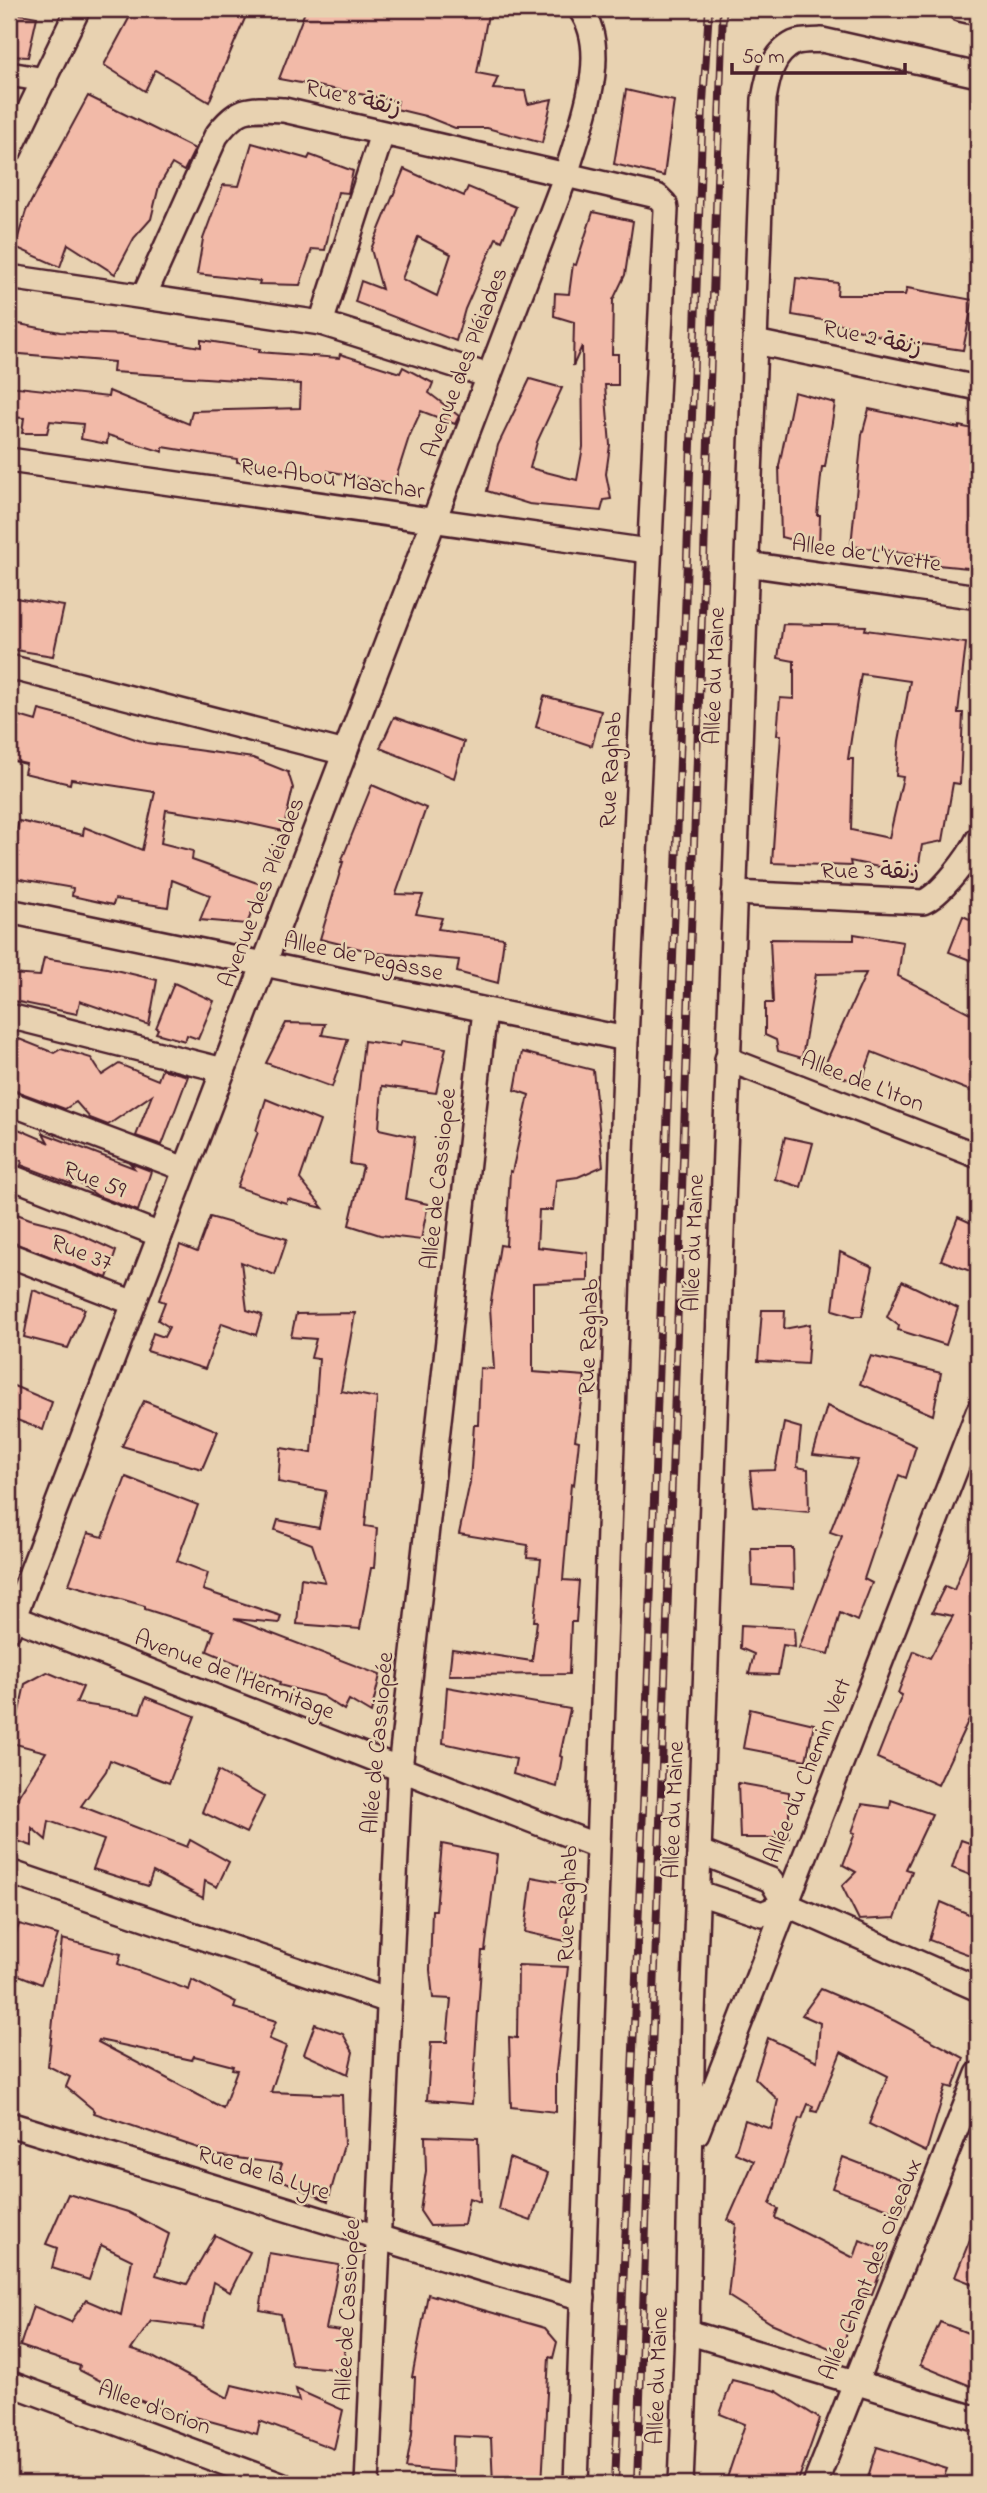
<svg xmlns="http://www.w3.org/2000/svg" width="987" height="2493" font-family="'Indie Flower','Playpen Sans Arabic',sans-serif">
	<style>
		.building { fill: #f2baa8; stroke: #4a1f2b; stroke-width: 2; fill-rule: evenodd }
		.lines { fill: none; stroke-linecap: round; stroke-linejoin: round }
		.minor-casing { stroke: #4a1f2b; stroke-width: 28 }
		.minor { stroke: #e8d2b1; stroke-width: 23 }
		.rail-casing { stroke: #4a1f2b; stroke-width: 8 }
		.rail { stroke: #e8d2b1; stroke-width: 5; stroke-dasharray: 16; stroke-linecap: butt }
		.labels { text-anchor: middle; dominant-baseline: central; stroke-width: 5; stroke-linejoin: round; paint-order: stroke }
		.street-label { font-size: 24px; fill: #4a1f2b; stroke: #e8d2b1 }
	</style>
	<rect width="100%" height="100%" fill="#e8d2b1"/>
	<filter id="ink" filterUnits="userSpaceOnUse"><feTurbulence type="fractalNoise" baseFrequency=".0143" numOctaves="2"/><feDisplacementMap in="SourceGraphic" scale="14" xChannelSelector="R" yChannelSelector="G"/><feConvolveMatrix kernelMatrix="1 2 1 2 8 2 1 2 1" color-interpolation-filters="sRGB"/></filter>
	<g filter="url(#ink)">
		<g class="building">
			<path d="M134 9H249L209 102 155 70 145 91 104 65Z"/>
			<path d="M306 9H489L477 73 498 77 493 89 525 91 528 104 552 99 542 143 487 128H455L425 116 396 109 398 101 279 79Z"/>
			<path d="M9 12 37 17 28 57 9 56Z"/>
			<path d="M626 90 674 101 664 176 614 164Z"/>
			<path d="M88 96 195 149 184 171 172 164 159 186 151 219 134 238 115 274 68 244 60 267 15 247 26 211Z"/>
			<path d="M252 143 308 159 310 155 353 171 348 193 338 192 325 250 312 249 300 285 259 284 260 281 197 274 203 239 223 185 239 186Z"/>
			<path d="M404 169 464 196 468 187 516 207 502 241 496 238 465 309 456 341 355 302 361 281 382 289 371 249ZM418 237 451 254 437 296 402 279Z"/>
			<path d="M593 212 633 221 625 275 613 300 612 354H618V385H605L610 445 606 474 611 499 604 500 601 511 529 504 487 491 498 445 530 379 562 388 537 442 530 468 577 480 583 447 582 346 573 366 574 322 554 316 555 293 569 294 573 264 576 265Z"/>
			<path d="M796 278 838 283 837 295H905L907 288 973 300 963 350 894 340 834 322 792 315Z"/>
			<path d="M9 322 60 332 125 335 201 347V340L260 349 259 352 339 358 340 354 400 373 403 367 433 383 429 393 459 416 455 424 421 411 409 437 394 484 328 471V474L287 470 237 462V459L163 447V452L108 435 107 444 81 439 83 424 50 421 47 433H22L24 418 9 417V386L108 397 109 391 189 424 192 411 300 408 301 384 113 372 114 362 9 353Z"/>
			<path d="M794 392 835 403 825 467H822L817 515H820L819 547 781 537 779 466Z"/>
			<path d="M869 409 959 428V426L978 430V569L938 565V557L851 546 862 435Z"/>
			<path d="M9 597 64 606 53 656 9 649Z"/>
			<path d="M783 624 866 626 865 630 966 643 958 713H963L960 784 953 783 943 841 922 845 917 875 850 861 851 866 772 863 781 735H777L780 698 794 699V661L778 658ZM861 674 910 681 899 741 896 776 903 777 889 838 851 830 853 759H848Z"/>
			<path d="M544 696 601 711 592 746 536 727Z"/>
			<path d="M39 710 89 723 147 743 253 758 288 772 293 788 283 831 238 821 166 810 161 843 193 851 192 860 263 885 247 924 200 920 210 895 172 880 168 907 115 899 113 905 72 896 73 888 9 877V860L19 821 83 835 84 827 142 850 155 792 71 779 70 784 24 773 26 764 9 760V713L36 721Z"/>
			<path d="M394 717 464 742 454 778 380 748Z"/>
			<path d="M372 785 426 808 396 894 423 895 416 914 442 918 438 929 504 938 498 983 457 972 459 960 377 953 320 939 343 862H341Z"/>
			<path d="M963 916 978 923V963L949 952Z"/>
			<path d="M854 934 903 942 898 976 978 1017V1094L872 1052 861 1083 822 1071 866 973 816 974 802 1058 778 1051 776 1040 765 1035V1003H773L770 939 854 940Z"/>
			<path d="M44 958 107 968 157 980 149 1025 80 1001 77 1014 9 1000V974L40 976Z"/>
			<path d="M174 983 214 1001 198 1039 187 1035 185 1041 156 1033 158 1029 156 1028Z"/>
			<path d="M286 1023 325 1024 322 1035 348 1039 332 1087 266 1063Z"/>
			<path d="M9 1035 54 1053 61 1049 91 1058 102 1075 119 1064 158 1080 162 1069 188 1076 162 1145 136 1136 152 1095 108 1125 90 1118 76 1102 65 1109 16 1091 9 1079Z"/>
			<path d="M364 1041 400 1046 402 1041 446 1048 436 1093 382 1086 379 1129 415 1137 406 1199 428 1204 421 1240 380 1235 349 1225 363 1166 350 1164Z"/>
			<path d="M522 1052 593 1070 603 1166 578 1177 556 1180 553 1210H539L537 1247 588 1253V1281L533 1283V1372L585 1376 575 1440 579 1441 574 1485 571 1484 563 1580 579 1581 576 1622H571L569 1674 449 1675 452 1649 532 1661 537 1621H534L541 1559 527 1558 528 1545 459 1534 470 1482 474 1425H478L480 1368 494 1369 490 1307 500 1245 506 1246 510 1171 512 1172 529 1095 515 1090Z"/>
			<path d="M266 1099 320 1121 300 1179 323 1208 288 1199 286 1203 237 1187 258 1132 256 1131Z"/>
			<path d="M9 1125 48 1142 43 1133 134 1168 130 1163 151 1171 138 1211 98 1196 73 1179 71 1184 21 1165 22 1161 9 1158Z"/>
			<path d="M785 1137 813 1143 801 1187 775 1179Z"/>
			<path d="M9 1211 30 1219 66 1228 116 1251 107 1278 9 1241Z"/>
			<path d="M210 1217 287 1239 275 1275 241 1262 247 1310 262 1315 256 1335 222 1323 205 1369 147 1351 153 1333 164 1337 169 1327 158 1320 165 1302 159 1300 180 1245 197 1252Z"/>
			<path d="M958 1217 978 1226V1274L941 1260Z"/>
			<path d="M840 1252 873 1267 862 1316H853L833 1310Z"/>
			<path d="M902 1281 958 1308 946 1345 898 1330 899 1326 887 1317Z"/>
			<path d="M33 1290 85 1309 68 1348 24 1337Z"/>
			<path d="M762 1310H785L784 1329 810 1324 807 1364 758 1361Z"/>
			<path d="M355 1313 341 1391 377 1398 365 1526 377 1528 374 1568H371L360 1629 297 1624 301 1578 325 1582 312 1544 275 1530 278 1520 319 1528 326 1491 278 1482 281 1448 312 1453 319 1359 311 1358 316 1339 291 1337 296 1314Z"/>
			<path d="M871 1356 941 1373 933 1415 860 1384Z"/>
			<path d="M9 1384 52 1402 43 1430 9 1417Z"/>
			<path d="M144 1401 218 1431 202 1469 122 1446Z"/>
			<path d="M827 1406 916 1446 906 1478 899 1475 864 1579 872 1583 857 1621 840 1613 829 1654 799 1648 842 1536 830 1532 858 1460 813 1455Z"/>
			<path d="M784 1423 801 1428 797 1467 808 1469 809 1512 754 1507 750 1471 775 1470Z"/>
			<path d="M126 1477 198 1505 177 1561 208 1573 203 1590 281 1616 279 1623 234 1619 380 1675 371 1713 349 1700 344 1710 322 1696 279 1685 280 1682 207 1651 214 1631 145 1609V1606L69 1584 88 1533 103 1537Z"/>
			<path d="M977 1530 978 1705 972 1721 969 1719 938 1785 877 1758 902 1695 898 1693 914 1651 930 1658 953 1616 932 1612 945 1586 954 1590Z"/>
			<path d="M751 1548H793L794 1588 752 1585Z"/>
			<path d="M741 1625 794 1628 795 1647 783 1645 778 1675 749 1674 754 1654 740 1648Z"/>
			<path d="M47 1672 83 1687 76 1703 140 1713 146 1697 195 1716 169 1783 110 1760 106 1771 81 1806 187 1847 190 1840 229 1862 217 1887 205 1881 203 1898 153 1872 148 1886 93 1869 104 1840 49 1821 46 1840 32 1828V1846L9 1838V1795L17 1798 46 1752 12 1743 20 1707 25 1684Z"/>
			<path d="M447 1687 570 1709 560 1756 562 1757 557 1787 513 1774 516 1759 443 1743Z"/>
			<path d="M750 1709 814 1724 806 1760 743 1748Z"/>
			<path d="M218 1771 264 1797 246 1833 202 1812Z"/>
			<path d="M738 1783 789 1792V1838H740Z"/>
			<path d="M891 1800 932 1814 906 1869 912 1871 895 1918 859 1920 842 1886 856 1872 843 1865 855 1833 852 1832 862 1804 890 1808Z"/>
			<path d="M961 1840 978 1846V1878L952 1868Z"/>
			<path d="M442 1844 497 1855 485 1951H482L472 2104 427 2100 431 2042H447L451 1999 433 1998 430 1970 432 1910H436Z"/>
			<path d="M532 1877 570 1884 565 1941 525 1932Z"/>
			<path d="M941 1902 978 1918V1958L929 1940Z"/>
			<path d="M19 1924 58 1935 41 1984 9 1971V1956Z"/>
			<path d="M62 1939 121 1954 118 1964 189 1990 192 1980 236 2002 234 2008 276 2021 269 2039 286 2046 271 2092 342 2095 344 2145 328 2201 277 2178 282 2164 206 2154 207 2151 94 2113 95 2111 66 2087 70 2077 48 2066ZM99 2040 192 2060 194 2056 233 2066 232 2069 237 2070 223 2108 98 2042Z"/>
			<path d="M518 1965 568 1967 556 2071V2112L511 2107 509 2037 517 2038Z"/>
			<path d="M821 1989 895 2021 964 2058 953 2088 946 2086 926 2152 869 2124 888 2076 841 2052 817 2112 812 2111 813 2106 808 2104 802 2119 799 2118 770 2204 778 2209 775 2218 854 2258 860 2240 888 2252 872 2294H858L841 2353 771 2323 728 2296 736 2224 728 2220 754 2161 735 2153 745 2120 771 2129 778 2100 755 2078 768 2038 817 2061 820 2023 802 2015Z"/>
			<path d="M315 2024 343 2034 353 2052 348 2074 304 2054Z"/>
			<path d="M425 2136 478 2138 480 2202 469 2198 464 2225 430 2226 420 2211 426 2171Z"/>
			<path d="M843 2157 911 2183 902 2214 832 2188Z"/>
			<path d="M509 2158 548 2173 531 2221 498 2209Z"/>
			<path d="M68 2194 128 2212 169 2234 156 2275 187 2284 215 2235 250 2252 230 2292 213 2282 203 2328 151 2321 131 2350 151 2356 228 2398 232 2385 299 2401 296 2389 343 2410 334 2449 260 2421 257 2434 195 2417 193 2422 134 2398 79 2370 80 2366 20 2346 33 2306 71 2322 86 2300 121 2315 132 2260 101 2245 89 2280 52 2268 57 2248 46 2244Z"/>
			<path d="M977 2222H978V2286L955 2277Z"/>
			<path d="M269 2253 339 2265 326 2329 342 2331 346 2370 292 2365 281 2314 260 2310Z"/>
			<path d="M428 2294 545 2328 557 2342 553 2358 549 2357 542 2484H493L491 2438 453 2436 452 2472 406 2468 412 2434 415 2377H412Z"/>
			<path d="M940 2322 978 2337V2389L920 2365Z"/>
			<path d="M732 2380 776 2391 820 2419 797 2484H725L745 2424 720 2414Z"/>
			<path d="M877 2447 947 2469 941 2484H866Z"/>
		</g>
		<g class="lines">
			<g class="minor-casing">
				<g id="minor">
					<path d="M960 9 978 13"/>
					<path d="M9 74 45 80"/>
					<path d="M9 152 78 9"/>
					<path d="M9 277 321 323 489 376"/>
					<path d="M144 296 216 136C239 106 248 108 284 110L657 196 665 204 666 210 626 1039 576 2484"/>
					<path d="M321 323 382 134"/>
					<path d="M755 342 978 388"/>
					<path d="M9 460 648 551"/>
					<path d="M747 564 978 597"/>
					<path d="M9 667 345 753"/>
					<path d="M734 893 923 902C941 895 970 856 978 839"/>
					<path d="M9 911 626 1039"/>
					<path d="M9 1016 223 1070"/>
					<path d="M727 1059 978 1156"/>
					<path d="M9 1103 185 1169"/>
					<path d="M9 1176 160 1235"/>
					<path d="M9 1255 134 1303"/>
					<path d="M9 1616 597 1846"/>
					<path d="M9 1630 566 175C579 128 613 53 580 9"/>
					<path d="M700 1852 771 1880 785 1904 978 1989"/>
					<path d="M9 1872 389 2001"/>
					<path d="M699 1893 762 1914 785 1904"/>
					<path d="M9 2124 482 2269 583 2298"/>
					<path d="M697 2133 978 1412"/>
					<path d="M687 2332 978 2419"/>
					<path d="M9 2383 281 2484"/>
					<path d="M367 2484 400 1769 485 1010"/>
					<path d="M681 2484 687 2332 693 2015 764 99C768 77 772 54 794 43 802 40 814 41 822 40L978 75"/>
					<path d="M815 2484 978 2074"/>
				</g>
			</g>
			<use href="#minor" class="minor"/>
			<g class="rail-casing">
				<g id="rail">
					<path d="M615 2484 644 1784 703 102 709 9"/>
					<path d="M637 2484 723 9"/>
				</g>
			</g>
			<use href="#rail" class="rail"/>
		</g>
	</g>
	<g class="labels">
		<g class="street-label">
			<text transform="translate(353 99) rotate(13)">Rue 8 زنقة</text>
			<text transform="translate(872 339) rotate(12)">Rue 2 زنقة</text>
			<text transform="translate(466 363) rotate(-69)">Avenue des Pléiades</text>
			<text transform="translate(332 480) rotate(8)">Rue Abou Maachar</text>
			<text transform="translate(866 555) rotate(8)">Allee de L'Yvette</text>
			<text transform="translate(716 676) rotate(-88)">Allée du Maine</text>
			<text transform="translate(612 770) rotate(-87)">Rue Raghab</text>
			<text x="870" y="872">Rue 3 زنقة</text>
			<text transform="translate(263 893) rotate(-69)">Avenue des Pléiades</text>
			<text transform="translate(363 958) rotate(12)">Allee de Pegasse</text>
			<text transform="translate(862 1083) rotate(21)">Allee de L'Iton</text>
			<text transform="translate(440 1179) rotate(-84)">Allée de Cassiopée</text>
			<text transform="translate(94 1181) rotate(21)">Rue 59</text>
			<text transform="translate(695 1243) rotate(-88)">Allée du Maine</text>
			<text transform="translate(81 1254) rotate(21)">Rue 37</text>
			<text transform="translate(590 1337) rotate(-88)">Rue Raghab</text>
			<text transform="translate(234 1676) rotate(21)">Avenue de l'Hermitage</text>
			<text transform="translate(379 1743) rotate(-85)">Allée de Cassiopée</text>
			<text transform="translate(809 1771) rotate(-68)">Allée du Chemin Vert</text>
			<text transform="translate(675 1810) rotate(-88)">Allée du Maine</text>
			<text transform="translate(569 1904) rotate(-88)">Rue Raghab</text>
			<text transform="translate(263 2174) rotate(17)">Rue de la Lyre</text>
			<text transform="translate(872 2270) rotate(-68)">Allée Chant des Oiseaux</text>
			<text transform="translate(349 2310) rotate(-87)">Allée de Cassiopée</text>
			<text transform="translate(659 2376) rotate(-88)">Allée du Maine</text>
			<text transform="translate(154 2409) rotate(20)">Allee d'Orion</text>
		</g>
	</g>
	<rect width="987" height="2493" fill="none" stroke="#e8d2b1" stroke-width="35"/>
	<rect x="18" y="18" width="952" height="2458" fill="none" stroke="#4a1f2b" stroke-width="2.5" filter="url(#ink)"/>
	<path d="M732 63v10h173v-10" fill="none" stroke="#4a1f2b" stroke-width="3.5"/>
	<text x="742" y="63" font-size="21" fill="#4a1f2b" stroke="#e8d2b1" stroke-width="5" paint-order="stroke">50 m</text>
</svg>
